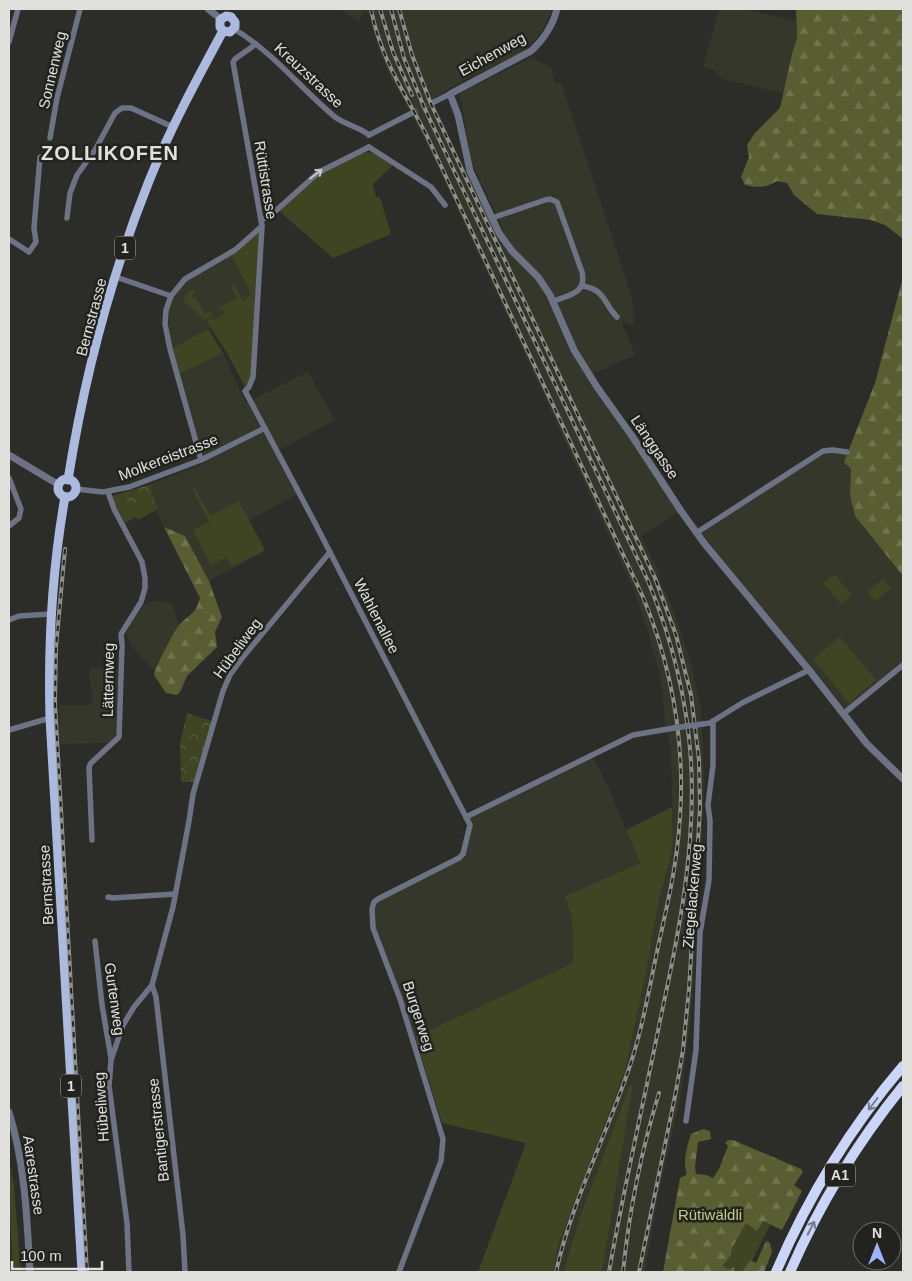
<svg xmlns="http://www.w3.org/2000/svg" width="912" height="1281" font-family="Helvetica,sans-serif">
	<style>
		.built { fill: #35372b }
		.grass { fill: #3f4422 }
		.forest { fill: url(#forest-firs) }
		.park { fill: url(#park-crowns) }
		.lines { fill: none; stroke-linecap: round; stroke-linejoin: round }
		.tertiary-tunnel { stroke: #474843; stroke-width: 7; stroke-dasharray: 7 3.5; stroke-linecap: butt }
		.minor { stroke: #6d7385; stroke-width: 5.5 }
		.tertiary { stroke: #6d7385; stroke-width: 7 }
		.primary { stroke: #adbadf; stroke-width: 9 }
		.motorway { stroke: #c9d6fa; stroke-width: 10 }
		.rail-casing { stroke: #8e8f8b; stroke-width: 4 }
		.rail { stroke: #22231e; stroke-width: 2; stroke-dasharray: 5.5; stroke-linecap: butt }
		.minor-bridge { stroke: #6d7385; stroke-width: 5.5 }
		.oneway { stroke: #c3c6c7 }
		.oneway2 { stroke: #767c8c }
		.labels { text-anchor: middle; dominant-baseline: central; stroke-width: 5; stroke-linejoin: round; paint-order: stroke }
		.shield { fill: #22231e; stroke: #a7a8a4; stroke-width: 1 }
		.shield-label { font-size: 14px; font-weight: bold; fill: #e0e1dd }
		.street-label { font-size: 15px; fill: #e0e1dd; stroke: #22231e }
		.park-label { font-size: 15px; fill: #c2cc83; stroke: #22231e }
		.district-label { font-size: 20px; font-weight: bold; letter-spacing: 1px; fill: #e0e1dd; stroke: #22231e }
	</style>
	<defs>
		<pattern id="forest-firs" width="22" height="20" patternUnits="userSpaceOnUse" patternTransform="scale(1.25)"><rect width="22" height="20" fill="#585e31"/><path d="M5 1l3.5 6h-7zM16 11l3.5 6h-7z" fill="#70754e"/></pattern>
		<pattern id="park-crowns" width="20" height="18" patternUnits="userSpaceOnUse" patternTransform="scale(1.25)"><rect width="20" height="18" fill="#3f4422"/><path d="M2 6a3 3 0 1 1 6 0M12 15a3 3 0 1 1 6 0" fill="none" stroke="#5a5f42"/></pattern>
	</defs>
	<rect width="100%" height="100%" fill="#2c2d28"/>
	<g class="built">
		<path d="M338 9H552L542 32 528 47 519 54 466 79 432 99 498 238 497 234 504 230 471 161 460 94 463 91 531 58 551 67 555 83 561 82 632 298 634 325 622 322 635 355 587 376 661 483 678 513 641 536 660 574 658 577 670 601 691 663 701 709 704 777 699 903 690 1025 680 1099 658 1196 645 1272H602L633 1086 630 1085 580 1217 563 1272H553L559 1243 577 1195 671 855 673 843 671 749 667 731 665 729 663 695 659 672 647 629 634 590 439 169 405 101 391 79 378 47 370 15 364 12 359 21Z"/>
		<path d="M719 9H744L796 21 797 38 783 93 722 79 715 71 703 67Z"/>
		<path d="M259 232 257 304 172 348 169 330 168 315 170 304 178 291 187 281Z"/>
		<path d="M223 353 246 403 308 372 335 420 280 450 302 492 249 520 265 551 209 581 185 536 164 527 156 511 158 509 150 484 205 463 179 374Z"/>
		<path d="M824 452 847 453 851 469 850 494 864 528 903 576V667L850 711 845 708 701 533Z"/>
		<path d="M154 601 168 602 173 606 179 626 155 671 131 646 127 633 129 627 144 604Z"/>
		<path d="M90 668 118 669 116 736 110 743 60 744 59 705H88L93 701 89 677Z"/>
		<path d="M592 755 609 789 640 863 565 896 572 918 573 963 412 1039 371 917 378 899 459 858 470 830 466 817Z"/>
	</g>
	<g class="grass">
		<path d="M368 152 375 154 393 165 373 184 376 197H380L391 234 333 258 279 211C306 185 331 160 368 152Z"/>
		<path d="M259 233 251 377 247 386 245 387 226 351 206 321 211 318 213 320 225 314 223 309 219 311 218 308 237 298 231 287 235 285 243 301 250 295V292L232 257 228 259 229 261 226 259Z"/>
		<path d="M191 290H193L195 294 192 295 193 298 196 297 205 314 211 311 213 314 210 315 211 317 205 320 184 302V297Z"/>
		<path d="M208 329 223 353 179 374 172 348Z"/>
		<path d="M150 484 158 509 138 520 136 517 125 523 113 500V496L122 493 128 511 155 506 149 485Z"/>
		<path d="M195 488 210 516 239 501 265 550 232 567 227 557 211 565 193 530 209 522 192 489Z"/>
		<path d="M834 574 852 595 841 604 823 583Z"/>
		<path d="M883 579 891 588 875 602 867 592Z"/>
		<path d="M840 637 876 680 849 703 813 659Z"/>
		<path d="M672 807 673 843 671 855 658 903 647 967 625 1070 559 1243 553 1272H478L526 1143 442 1123 415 1037 573 963 572 918 565 896 640 863 626 830Z"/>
		<path d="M630 1085H633L602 1272H563L580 1217Z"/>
		<path d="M9 1159 14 1186 21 1272H13L9 1199Z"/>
		<path d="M763 1221 770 1225 752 1261 750 1260 742 1272H734L733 1267 728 1269 721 1266 731 1255 732 1248 746 1222Z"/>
	</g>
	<g class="forest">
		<path d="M796 9H903V239L885 225 871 220 817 214 794 195 787 183 777 181C765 188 758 188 745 185L741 177 749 157 747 145 755 133 780 108 792 54 797 38Z"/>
		<path d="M903 277V576L855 516 850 494 851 469 844 462 875 383Z"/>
		<path d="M164 527 185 536 209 581 222 617 215 632 217 647 187 676 180 692 177 695 166 693 154 675C156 666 173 633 179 625 190 614 196 614 200 598Z"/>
		<path d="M703 1129 710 1131 711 1139 698 1142 695 1167 696 1174 706 1175 713 1178 719 1169 728 1146 725 1143 728 1140H733L801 1169 803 1172 794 1185 802 1191 782 1230 763 1221 757 1231 746 1223 732 1248 731 1255 722 1266 728 1269 734 1267V1272H663L680 1178 686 1175C687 1170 685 1168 685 1163 685 1154 688 1143 691 1134Z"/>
		<path d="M766 1241 770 1243 772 1252 764 1272H742L750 1260 756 1263Z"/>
	</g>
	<g class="park">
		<path d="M149 485 155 506 128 512 122 493Z"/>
		<path d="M187 713 212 721 195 782H181L180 743Z"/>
	</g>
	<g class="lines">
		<path class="tertiary-tunnel" d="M412 113 434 102"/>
		<g class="minor">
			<path d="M234 29C273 52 300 88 335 117 346 125 359 127 369 135"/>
			<path d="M9 42 18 9"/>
			<path d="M256 44 235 59 233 62 262 226 253 377 249 387 245 391 315 523 470 825 463 854 459 858 378 899 374 902 372 909 373 928 400 999 443 1139 441 1161 399 1272"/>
			<path d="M434 102 450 94"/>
			<path d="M369 135 412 113"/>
			<path d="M50 138 57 98 80 9"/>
			<path d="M369 147 431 187 445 205"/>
			<path d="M67 218 70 193 77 175 95 150 115 113 122 108H131L173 127"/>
			<path d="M492 218 545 200 550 199 557 202 582 272C587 293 569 295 554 301"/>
			<path d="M261 220 271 215 319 172 369 147"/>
			<path d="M9 239 29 252 36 242 34 228 40 157"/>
			<path d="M116 277 171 296"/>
			<path d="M583 286C606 290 603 303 617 317"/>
			<path d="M201 460 170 349 165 324 166 310 171 296 185 279 235 250 262 226"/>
			<path d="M9 478 21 509 19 518 9 526"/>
			<path d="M76 489 103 492 129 487 201 460 265 428"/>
			<path d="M696 533 823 451 833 450 847 452"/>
			<path d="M9 620 19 616 51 614"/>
			<path d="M843 714 903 665"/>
			<path d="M703 724 710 723 742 703 809 670"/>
			<path d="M9 730 50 718"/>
			<path d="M466 817 633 735 674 728"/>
			<path d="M92 840 89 767 91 763 119 737 122 645 121 634 141 602 145 588V578L142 562 114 509 108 492"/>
			<path d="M108 897 113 898 175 894"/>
			<path d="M95 941 102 1005 111 1058"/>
			<path d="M152 985 156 997 183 1235 185 1272"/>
			<path d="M686 1121 696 1050 700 933 709 880 710 821 708 805 713 765V721"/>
			<path d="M129 1272 127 1223 109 1086 111 1060 123 1025 134 1007 152 985 173 907 189 821 193 794 223 691 230 675 243 657 330 552"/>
		</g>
		<g class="tertiary">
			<path d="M208 9 221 19"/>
			<path d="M557 9C553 25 543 40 531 51L450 94 458 115 470 171 499 233 512 251 538 277 550 295 574 350 597 387 632 436 681 511 704 543 809 670 867 744 903 779"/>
			<path d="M9 455 59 485"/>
			<path d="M9 1112C25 1164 27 1218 30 1272"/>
		</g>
		<g class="primary">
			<path d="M223 31 220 27V20L226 16 231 17"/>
			<path d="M223 31 230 32 235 27V22L231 17"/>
			<circle cx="67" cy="488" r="9"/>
			<path d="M68 480C84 378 111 276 149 181 170 129 197 79 223 31"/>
			<path d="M65 497C52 570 48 644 50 718L82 1272"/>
		</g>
		<g class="motorway">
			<path d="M776 1272C808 1197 850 1128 903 1066"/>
			<path d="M790 1272C819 1205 857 1143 903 1086"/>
		</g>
		<g class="rail-casing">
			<g id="rail">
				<path d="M371 9C380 57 404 92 426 134L643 597C676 677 688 763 677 849 673 884 664 918 657 952 648 994 641 1037 626 1077 603 1142 571 1205 556 1272"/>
				<path d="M380 9 393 52 412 95"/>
				<path d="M391 9 404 58 424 107 648 581C672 639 687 699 691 761 696 847 679 933 661 1016 644 1101 624 1187 609 1272"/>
				<path d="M399 9 412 55 431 104 655 578 676 635 691 695 699 760 700 808 689 989 683 1050 676 1091 639 1272"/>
				<path d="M65 549 56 647 55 703 87 1272"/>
				<path d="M623 1272C629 1212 641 1152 659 1093"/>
			</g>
		</g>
		<use href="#rail" class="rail"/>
		<path class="minor-bridge" d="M674 728 703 724"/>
	</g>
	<defs><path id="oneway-shaft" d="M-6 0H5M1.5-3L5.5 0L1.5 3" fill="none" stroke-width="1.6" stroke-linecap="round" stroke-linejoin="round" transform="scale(1.25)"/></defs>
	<use class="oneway" href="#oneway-shaft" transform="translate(316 174) rotate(-37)"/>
	<g class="oneway2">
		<use href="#oneway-shaft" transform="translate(873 1104) rotate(127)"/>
		<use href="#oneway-shaft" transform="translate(811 1228) rotate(-63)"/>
	</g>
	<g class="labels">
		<g class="shield">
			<rect x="115" y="236.5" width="20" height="23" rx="4"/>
			<rect x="61" y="1074.5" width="20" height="23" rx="4"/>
			<rect x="825" y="1163.5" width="30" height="23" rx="4"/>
		</g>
		<g class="shield-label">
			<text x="125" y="248">1</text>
			<text x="71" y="1086">1</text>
			<text x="840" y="1175">A1</text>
		</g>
		<g class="street-label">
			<text transform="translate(492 54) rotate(-29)">Eichenweg</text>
			<text transform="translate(52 70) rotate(-77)">Sonnenweg</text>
			<text transform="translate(309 75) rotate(43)">Kreuzstrasse</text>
			<text transform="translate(266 180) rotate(81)">Rüttistrasse</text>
			<text transform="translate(91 317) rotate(-75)">Bernstrasse</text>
			<text transform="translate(655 447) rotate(56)">Länggasse</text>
			<text transform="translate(168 457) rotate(-21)">Molkereistrasse</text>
			<text transform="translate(377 616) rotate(63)">Wahlenallee</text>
			<text transform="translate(237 648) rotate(-54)">Hübeliweg</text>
			<text transform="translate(108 680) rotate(-89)">Lätternweg</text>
			<text transform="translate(46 885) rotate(-93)">Bernstrasse</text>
			<text transform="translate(692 896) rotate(-85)">Ziegelackerweg</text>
			<text transform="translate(115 999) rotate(82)">Gurtenweg</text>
			<text transform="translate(419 1016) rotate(72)">Burgerweg</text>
			<text transform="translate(101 1107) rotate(-94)">Hübeliweg</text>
			<text transform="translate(158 1130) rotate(-96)">Bantigerstrasse</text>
			<text transform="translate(34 1175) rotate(82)">Aarestrasse</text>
		</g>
		<g class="park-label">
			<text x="710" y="1214">Rütiwäldli</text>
		</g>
		<g class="district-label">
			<text x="110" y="153">ZOLLIKOFEN</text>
		</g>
	</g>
	<rect width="912" height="1281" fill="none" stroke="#e0e1dd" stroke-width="20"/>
	<g transform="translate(877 1246)"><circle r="24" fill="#22231e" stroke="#6e6f6a"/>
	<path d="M0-4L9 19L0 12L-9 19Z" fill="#9db4fd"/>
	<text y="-8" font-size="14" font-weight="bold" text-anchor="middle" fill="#e0e1dd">N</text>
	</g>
	<path d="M12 1261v8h90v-8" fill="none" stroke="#e0e1dd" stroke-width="2.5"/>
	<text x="20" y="1261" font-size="15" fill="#e0e1dd" stroke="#22231e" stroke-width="4" paint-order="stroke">100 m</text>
</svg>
